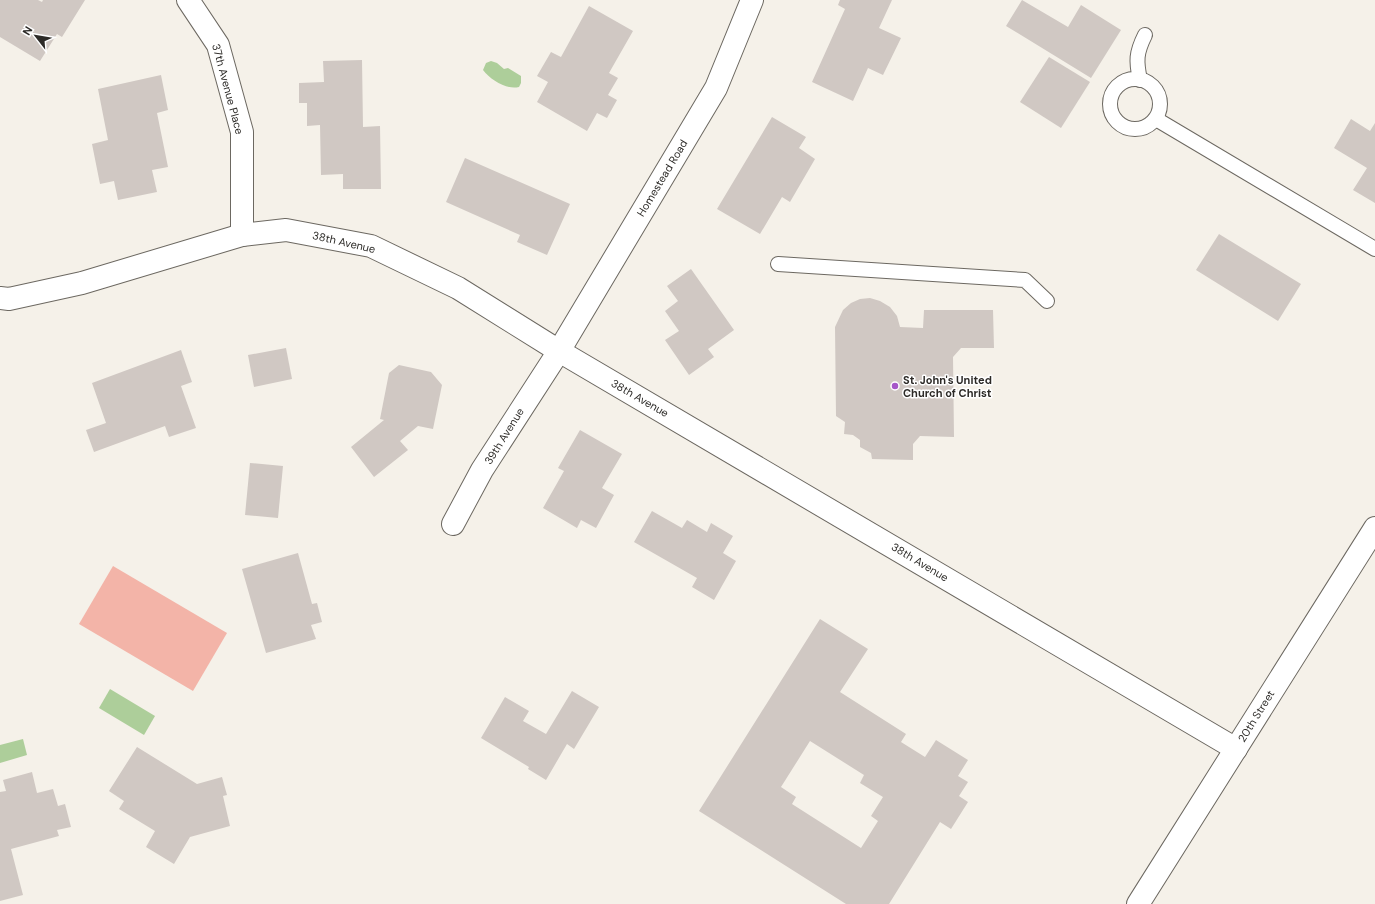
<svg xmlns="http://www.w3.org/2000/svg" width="1375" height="904" font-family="'DM Sans',sans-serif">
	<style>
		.green { fill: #f3b4a8 }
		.water { fill: #adce9a }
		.building { fill: #d0c8c3; fill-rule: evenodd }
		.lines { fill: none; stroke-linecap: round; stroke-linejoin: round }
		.service-casing { stroke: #6c6861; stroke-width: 16 }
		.minor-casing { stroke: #6c6861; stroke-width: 24 }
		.secondary-casing { stroke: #6c6861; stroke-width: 24 }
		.service { stroke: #fff; stroke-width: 14 }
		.minor { stroke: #fff; stroke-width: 22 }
		.secondary { stroke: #fff; stroke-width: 22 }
		.poi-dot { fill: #a657c9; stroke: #fff; stroke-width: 1.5 }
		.labels { text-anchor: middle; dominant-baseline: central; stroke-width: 3; stroke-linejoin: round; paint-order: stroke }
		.street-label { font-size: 11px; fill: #2c2a27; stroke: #fff }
		.poi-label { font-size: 11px; font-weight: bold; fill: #2c2a27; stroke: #fff; text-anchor: start }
	</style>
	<rect width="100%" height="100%" fill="#f5f1e9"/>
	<path class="green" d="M113 566 227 633 193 691 79 624Z"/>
	<g class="water">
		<path d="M491 61 497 63 504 69 508 68 521 76V83L519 87C506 90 491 80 483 70L486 63Z"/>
		<path d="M110 689 155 716 144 735 99 708Z"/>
		<path d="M23 739 27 755 0 763V745Z"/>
	</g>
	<g class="building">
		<path d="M0 0H38L42 2 43 0H85L62 37 57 34 40 61 0 37Z"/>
		<path d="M840 0H892L879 28 901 38 883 75 868 68 853 101 812 82 845 9 838 5Z"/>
		<path d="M1022 0 1068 27 1081 5 1121 30 1091 78 1006 26Z"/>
		<path d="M589 6 633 31 609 73 618 78 608 95 617 100 607 118 597 113 587 131 537 102 548 82 537 76 551 52 561 57Z"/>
		<path d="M1049 57 1090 82 1061 128 1020 102Z"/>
		<path d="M362 60 363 127 380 126 381 189H343V174L321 175 320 125 307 126V103H299V83L324 82 323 61Z"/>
		<path d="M161 75 168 110 157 113 168 167 152 170 157 192 118 200 114 181 100 184 92 144 108 140 98 89Z"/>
		<path d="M772 117 806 137 799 148 815 159 790 202 782 197 760 234 717 209Z"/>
		<path d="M1351 119 1370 131 1375 123V203L1353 190 1367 168 1334 148Z"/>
		<path d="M465 158 570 204 547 255 517 242 520 235 446 202Z"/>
		<path d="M1219 234 1301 284 1278 321 1196 270Z"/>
		<path d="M691 269 734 330 708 349 714 357 689 375 665 340 679 331 665 311 678 301 667 286Z"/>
		<path d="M870 298 880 301 890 307 897 316 900 327 923 328 924 310H993L994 348H961L953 357 954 437 920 436 913 444V460L872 459 871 453 860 447V440L853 435 844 434 845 422 836 416 835 327 843 310 851 303 860 299Z"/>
		<path d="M286 348 292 379 254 387 248 355Z"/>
		<path d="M181 350 192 382 181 386 196 428 169 437 165 426 94 452 86 430 106 423 92 383Z"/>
		<path d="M399 365 431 372 442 385 433 429 418 426 400 441 408 450 374 477 351 447 384 420 380 419 389 373Z"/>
		<path d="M580 430 622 454 602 488 614 495 596 528 581 520 577 528 543 508 564 471 558 468Z"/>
		<path d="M250 463 283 466 278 518 245 515Z"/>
		<path d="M652 511 682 528 687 520 707 532 711 523 733 536 723 553 736 561 714 600 692 587 697 578 634 542Z"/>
		<path d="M298 553 312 604 317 603 322 622 311 625 316 639 266 653 242 569Z"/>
		<path d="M820 619 868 649 840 692 906 734 901 742 925 757 936 740 968 760 958 776 968 782 959 796 968 802 951 829 940 822 889 904H846L699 811ZM810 741 864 775 860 783 883 797 871 816 878 821 861 848 792 804 796 797 781 787Z"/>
		<path d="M572 691 599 707 574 749 567 744 546 780 528 769 529 767 481 738 505 697 529 711 523 721 546 734Z"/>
		<path d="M137 747 197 784 222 777 227 795 223 796 230 826 190 837 174 864 146 847 155 831 119 809 124 801 109 791Z"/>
		<path d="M32 772 37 793 53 789 58 806 65 804 71 827 57 830 59 836 11 849 23 895 0 901V792L6 791 3 780Z"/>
	</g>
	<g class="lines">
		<g class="service-casing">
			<g id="service">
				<circle cx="1135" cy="104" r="25"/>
				<path d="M1140 80C1136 61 1136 53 1145 35"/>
				<path d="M1156 119 1375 249"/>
				<path d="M778 264 1025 280 1047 301"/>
			</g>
		</g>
		<g class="minor-casing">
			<g id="minor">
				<path d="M188 0 218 45 242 132V235"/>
				<path d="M0 298 9 299 82 283 242 235 286 230 371 246 458 288 559 351 1236 749"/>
				<path d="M453 524 482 470 559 351 716 88 752 0"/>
			</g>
		</g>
		<g class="secondary-casing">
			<path id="secondary" d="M1138 904 1375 528"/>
		</g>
		<use href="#service" class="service"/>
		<use href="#minor" class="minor"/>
		<use href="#secondary" class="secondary"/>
	</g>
	<circle class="poi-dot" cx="895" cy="386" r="4"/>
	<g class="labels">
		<g class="street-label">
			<text transform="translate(228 89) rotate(75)">37th Avenue Place</text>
			<text transform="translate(662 178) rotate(-59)">Homestead Road</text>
			<text transform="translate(344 242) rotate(13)">38th Avenue</text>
			<text transform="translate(640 398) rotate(30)">38th Avenue</text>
			<text transform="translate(504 436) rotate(-58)">39th Avenue</text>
			<text transform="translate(920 562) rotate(31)">38th Avenue</text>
			<text transform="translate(1256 716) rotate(-58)">20th Street</text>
		</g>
		<g class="poi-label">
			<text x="903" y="380">St. John's United<tspan x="903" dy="13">Church of Christ</tspan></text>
		</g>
	</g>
	<g transform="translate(36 36) rotate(301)" stroke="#ffffff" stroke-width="3" paint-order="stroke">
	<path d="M0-3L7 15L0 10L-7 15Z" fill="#2c2a27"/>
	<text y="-6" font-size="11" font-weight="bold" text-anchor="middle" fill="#2c2a27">N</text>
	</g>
</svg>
